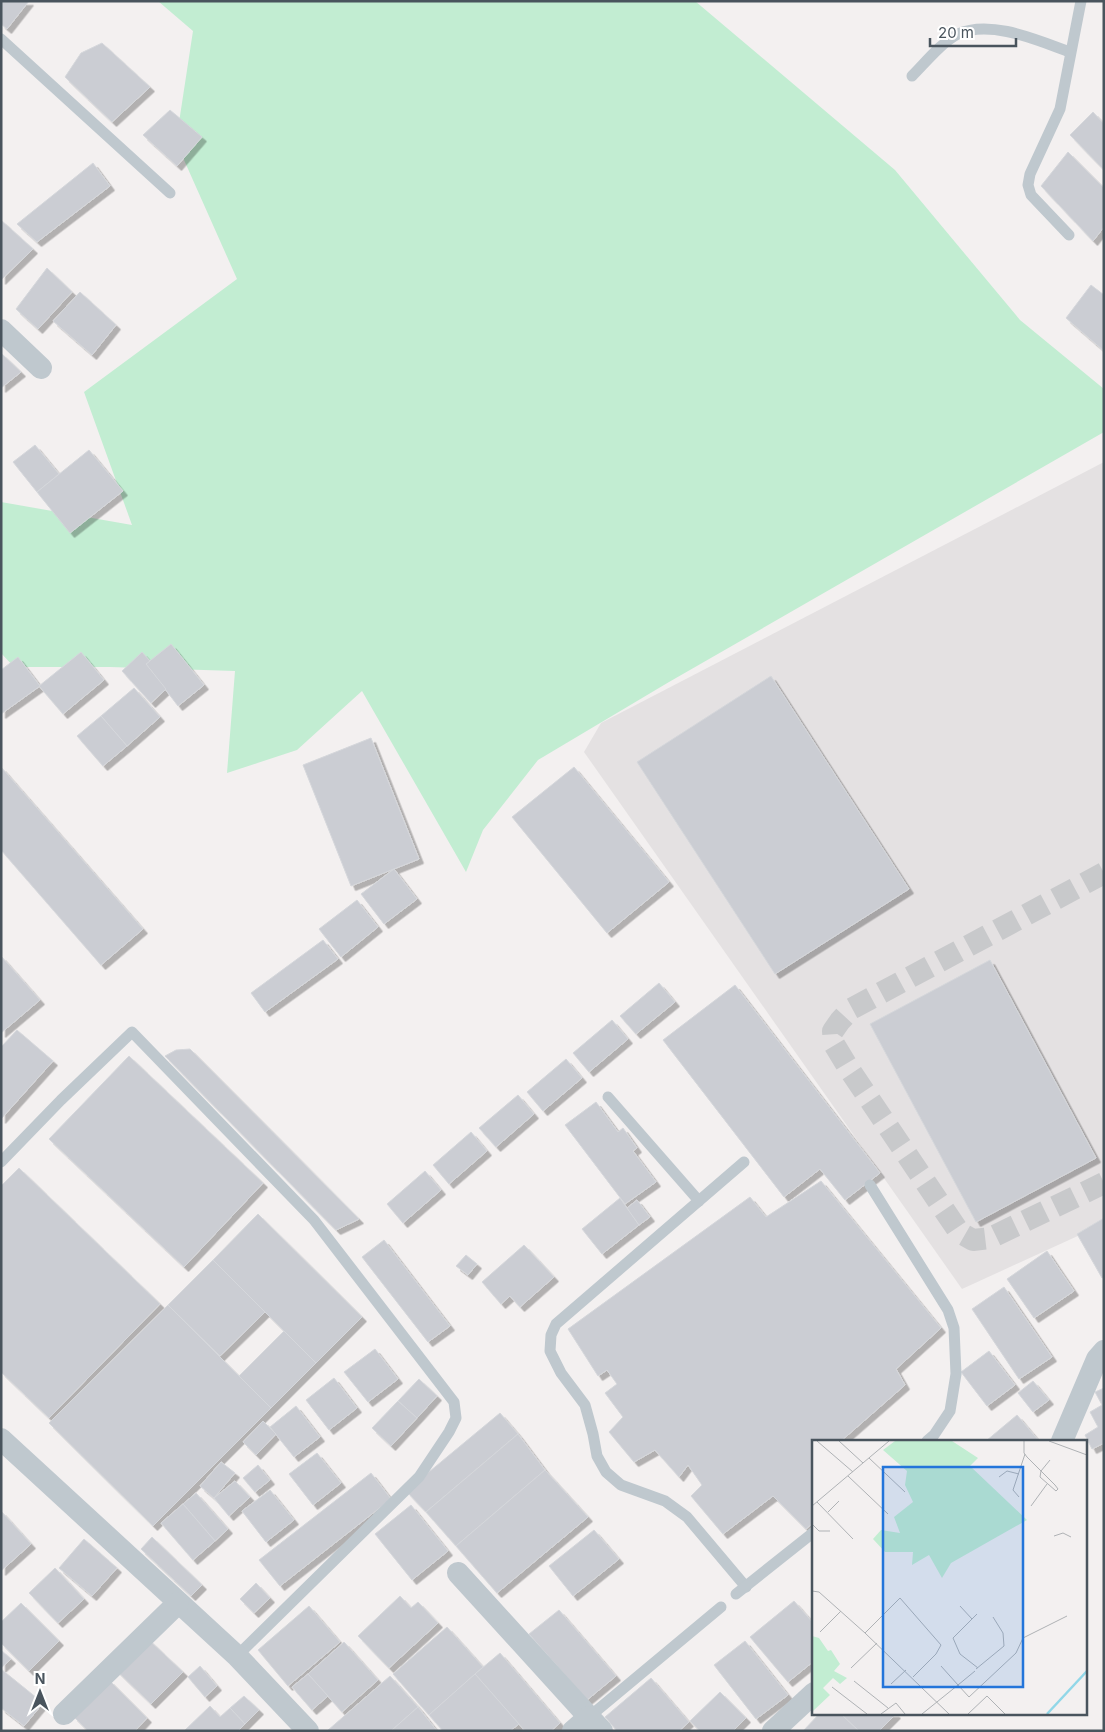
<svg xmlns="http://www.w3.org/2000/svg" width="1105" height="1732" font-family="Inter,sans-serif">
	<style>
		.education { fill: #e4e1e2 }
		.green { fill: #c2edd2 }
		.building { fill: #cbcdd3; stroke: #d5d7db; filter: url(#shadow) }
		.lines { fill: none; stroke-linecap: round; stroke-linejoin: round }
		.minor-tunnel { stroke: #c8c9cb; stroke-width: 22; stroke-dasharray: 22 11; stroke-linecap: butt }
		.service { stroke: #bfc8ce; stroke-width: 11 }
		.minor { stroke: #bfc8ce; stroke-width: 22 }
		.inset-river { fill: none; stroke: #91d7e8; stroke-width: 2.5 }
		.inset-road { fill: none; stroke: #afb2b5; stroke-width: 1 }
		.view { fill: #2375da; fill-opacity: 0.15; stroke: #2375da; stroke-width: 2.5 }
		.inset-edge { fill: none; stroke: #49545d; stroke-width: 2.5 }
	</style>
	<defs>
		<filter id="shadow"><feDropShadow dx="4.5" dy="4.5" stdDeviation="0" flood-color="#0004"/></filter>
	</defs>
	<rect width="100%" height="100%" fill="#f3f0f0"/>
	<path class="education" d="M1104 462V1224L962 1289 584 752 601 723Z"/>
	<path class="green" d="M158 1H695L895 170 1020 320 1104 389V432L669 682 538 760 483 830 466 872 362 691 297 750 227 773 235 671 110 667H14L1 653V502L132 525 84 392 237 279 176 142 193 31Z"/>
	<g class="building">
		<path d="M1 1H29L7 29 1 24Z"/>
		<path d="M102 43 150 87 112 122 65 77 81 53Z"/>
		<path d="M170 110 202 137 177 166 143 135Z"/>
		<path d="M1093 112 1104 124V170L1070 135Z"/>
		<path d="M1068 152 1104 188V227L1093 241 1041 186Z"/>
		<path d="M93 163 110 186 37 242 17 224Z"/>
		<path d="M1 220 33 249 1 280Z"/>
		<path d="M47 268 72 292 38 329 16 309Z"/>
		<path d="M1091 285 1104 295V351L1066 318Z"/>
		<path d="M80 292 116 325 92 355 53 321Z"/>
		<path d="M1 353 21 372 1 388Z"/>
		<path d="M35 445 59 474 37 492 13 462Z"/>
		<path d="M89 450 123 491 70 533 37 492Z"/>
		<path d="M171 644 204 685 178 706 146 664Z"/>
		<path d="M81 652 104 680 63 714 39 686Z"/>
		<path d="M142 652 150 661 146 664 166 689 151 703 122 671Z"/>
		<path d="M18 657 40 686 1 714V670Z"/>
		<path d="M771 676 909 889 775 974 637 762Z"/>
		<path d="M134 688 160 717 127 746 101 716Z"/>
		<path d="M101 716 127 746 103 766 77 736Z"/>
		<path d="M371 738 419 859 351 886 303 765Z"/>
		<path d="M1 767 143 929 101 965 1 850Z"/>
		<path d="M574 767 669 882 607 933 512 817Z"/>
		<path d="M394 869 417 899 384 924 361 894Z"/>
		<path d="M357 900 378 927 341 957 319 929Z"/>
		<path d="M323 940 338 959 265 1012 251 993Z"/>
		<path d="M1 956 40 1000 1 1033Z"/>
		<path d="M990 960 1096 1158 976 1222 870 1024Z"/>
		<path d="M659 983 675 1002 636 1034 620 1016Z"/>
		<path d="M735 985 880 1173 845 1200 820 1169 784 1197 663 1040Z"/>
		<path d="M612 1020 628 1039 589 1072 573 1053Z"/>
		<path d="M17 1030 53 1061 1 1119V1047Z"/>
		<path d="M190 1049 359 1219 336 1230 165 1056 176 1050Z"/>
		<path d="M129 1056 263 1183 184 1267 49 1139Z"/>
		<path d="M566 1059 582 1078 543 1111 527 1092Z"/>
		<path d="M518 1095 534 1114 496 1147 479 1128Z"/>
		<path d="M596 1102 618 1132 623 1128 637 1148 633 1151 656 1182 625 1204 565 1125Z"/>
		<path d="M471 1132 487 1151 449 1184 433 1165Z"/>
		<path d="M19 1168 160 1304 49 1418 1 1372V1186Z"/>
		<path d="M425 1171 441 1190 403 1223 387 1204Z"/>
		<path d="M821 1181 941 1328 896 1369 905 1385 841 1441H814V1465L812 1466 814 1469V1522L806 1529 773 1496 723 1534 691 1496 702 1485 688 1465 679 1477 655 1450 634 1462 609 1432 623 1417 605 1393 617 1384 607 1370 598 1376 568 1329 750 1197 766 1217Z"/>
		<path d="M620 1198 639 1225 602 1254 582 1229Z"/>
		<path d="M637 1200 650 1217 639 1225 627 1208Z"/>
		<path d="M258 1214 362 1317 316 1363 213 1260Z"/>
		<path d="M1104 1218V1277L1102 1278 1077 1234Z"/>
		<path d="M384 1240 450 1326 428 1342 362 1257Z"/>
		<path d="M524 1245 554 1277 520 1307 510 1296 501 1304 482 1282Z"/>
		<path d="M1047 1251 1074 1291 1034 1318 1007 1279Z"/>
		<path d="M466 1255 477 1264 468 1275 456 1266Z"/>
		<path d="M213 1260 265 1312 220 1356 168 1305Z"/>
		<path d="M1004 1287 1052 1357 1019 1379 972 1309Z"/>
		<path d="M168 1305 271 1408 153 1526 49 1423Z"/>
		<path d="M284 1331 316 1363 271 1408 239 1376Z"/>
		<path d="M375 1349 398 1379 368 1402 344 1372Z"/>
		<path d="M989 1351 1015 1385 987 1406 961 1372Z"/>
		<path d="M334 1378 357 1408 329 1430 306 1400Z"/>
		<path d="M419 1379 437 1396 417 1418 398 1401Z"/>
		<path d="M1033 1381 1049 1400 1033 1412 1018 1393Z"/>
		<path d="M1104 1388V1443L1092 1449 1085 1435 1098 1427 1090 1412 1102 1405 1095 1392Z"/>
		<path d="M398 1401 417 1418 391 1446 372 1428Z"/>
		<path d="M296 1406 320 1437 294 1457 270 1427Z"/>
		<path d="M500 1413 518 1434 426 1512 406 1491Z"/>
		<path d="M1017 1415 1039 1441H986Z"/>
		<path d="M263 1421 276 1434 256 1455 243 1442Z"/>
		<path d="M518 1434 545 1470 456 1546 426 1512Z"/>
		<path d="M317 1453 341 1483 313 1505 289 1474Z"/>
		<path d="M221 1462 235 1473 214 1498 200 1486Z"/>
		<path d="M258 1465 270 1480 255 1492 243 1478Z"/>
		<path d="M545 1470 588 1517 497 1593 456 1546Z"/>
		<path d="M371 1473 391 1499 280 1586 259 1560Z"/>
		<path d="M235 1481 250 1497 229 1516 214 1498Z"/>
		<path d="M270 1490 294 1520 266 1542 242 1511Z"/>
		<path d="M196 1493 228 1529 215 1541 183 1504Z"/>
		<path d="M183 1504 215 1541 193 1560 161 1523Z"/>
		<path d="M411 1505 448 1551 412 1580 375 1534Z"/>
		<path d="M1 1511 31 1544 1 1571Z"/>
		<path d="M594 1530 619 1559 573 1596 549 1566Z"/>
		<path d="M152 1537 202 1585 191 1596 141 1549Z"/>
		<path d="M84 1539 117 1568 92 1596 59 1568Z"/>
		<path d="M55 1568 84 1599 58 1623 29 1593Z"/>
		<path d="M256 1583 270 1598 254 1613 240 1599Z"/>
		<path d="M400 1596 411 1608 418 1602 438 1623 389 1668 358 1636Z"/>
		<path d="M794 1601 814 1624V1661L788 1682 750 1637Z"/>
		<path d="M21 1603 59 1641 29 1671 1 1643V1622Z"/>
		<path d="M309 1606 340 1642 288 1686 258 1650Z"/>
		<path d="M559 1610 616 1676 587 1700 529 1634Z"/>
		<path d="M447 1627 483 1667 429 1715 393 1674Z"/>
		<path d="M147 1638 183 1672 151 1704 116 1670Z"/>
		<path d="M745 1641 788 1695 756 1719 714 1665Z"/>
		<path d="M344 1642 378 1680 342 1712 308 1674Z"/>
		<path d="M1 1650 11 1659 1 1668Z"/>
		<path d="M500 1653 560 1723 551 1731H525L475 1674Z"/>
		<path d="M200 1666 217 1686 205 1697 188 1677Z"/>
		<path d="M1 1669 43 1703 24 1726 1 1708Z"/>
		<path d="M308 1674 328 1696 312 1710 292 1687Z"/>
		<path d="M475 1674 519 1724 510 1731H443L429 1715Z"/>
		<path d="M390 1676 418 1707 391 1731H327Z"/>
		<path d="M651 1678 689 1722 679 1731H617L605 1717Z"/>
		<path d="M109 1680 147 1718 135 1731H88L73 1716Z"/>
		<path d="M720 1692 746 1718 733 1731H700L690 1721Z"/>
		<path d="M244 1696 259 1710 245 1724 230 1708Z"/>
		<path d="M210 1706 220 1717 230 1708 245 1724 238 1731H184Z"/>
		<path d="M418 1707 437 1731H391Z"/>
		<path d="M820 1713H840L859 1731H803Z"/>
		<path d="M840 1713H895L896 1714 879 1731H859Z"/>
	</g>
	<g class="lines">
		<path class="minor-tunnel" d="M1104 873 851 1009 840 1021 833 1031 834 1044 849 1069 959 1232 973 1240 990 1238 1104 1183"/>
		<g class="service">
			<path d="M1 39 170 193"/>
			<path d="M912 76C926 62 941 43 958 34 991 19 1039 41 1070 52"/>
			<path d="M1069 235 1031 195 1028 185 1030 174 1060 109 1081 1"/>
			<path d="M608 1097 699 1201"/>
			<path d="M1 1162 61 1100 132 1032 314 1220 454 1402 456 1418 449 1432 419 1477 237 1656"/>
			<path d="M744 1162 556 1324 551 1335 550 1351 561 1373 585 1405 593 1434 597 1456 606 1472 621 1485 665 1501 687 1517 746 1587"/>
			<path d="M870 1185 948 1310 954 1328 956 1374 950 1411 934 1435 927 1441"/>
			<path d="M736 1594 814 1532"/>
			<path d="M589 1717 721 1607"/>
		</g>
		<g class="minor">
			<path d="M1 330 41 368"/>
			<path d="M1 1439 237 1656 308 1731"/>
			<path d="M1062 1441 1097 1359 1104 1351"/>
			<path d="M458 1573 589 1717"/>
			<path d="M64 1714 178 1603"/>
			<path d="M573 1731 589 1717 602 1731"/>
			<path d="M773 1731 814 1693"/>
		</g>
	</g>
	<g transform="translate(812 1440)">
		<rect width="275" height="275" fill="#f3f0f0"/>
		<path d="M83 1H140L166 18 158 26 215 80 139 123 130 138 117 115 100 125 101 112H73L61 99 69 90 88 93 82 77 101 62 93 45 95 31 71 10ZM0 196 7 198 16 211 19 210 28 224 22 231 35 238 28 244 21 238 11 248 18 255 0 272Z" fill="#c2edd2"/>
		<path class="inset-river" d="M235 274 275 231"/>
		<path class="inset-road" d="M5 1 41 32M27 1 51 23M212 1V13L215 17 243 45 246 49 244 51 228 37 229 31 238 20M237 1 275 15M57 18 93 52M36 36 76 74M187 37 195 31 207 34M207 57 201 50 213 14M5 62 41 99M0 66 77 1M219 66 235 44M16 72 27 61M0 84 7 91H18M242 96 251 93 259 97M0 151 7 152 53 193 137 274M148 166 160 179M165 174 141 198 148 214 166 228M8 192 29 171M53 193 88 158 129 205 124 214 101 237M129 226 146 245 163 231M39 228 65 203M164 229 192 206 191 193 181 177M42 241 76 268M79 244 94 230M20 247 55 274M69 274 84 263 93 274M110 274 146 245 157 257 204 213 211 198 255 176M156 274 175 256 193 274"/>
		<path class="view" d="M71 27H211V247H71Z"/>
		<rect width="275" height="275" class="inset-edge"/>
	</g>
	<rect width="1105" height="1732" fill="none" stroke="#49545d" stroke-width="5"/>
	<g transform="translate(40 1692)" stroke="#ffffff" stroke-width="4" paint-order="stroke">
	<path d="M0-4L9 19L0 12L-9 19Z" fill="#49545d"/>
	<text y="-8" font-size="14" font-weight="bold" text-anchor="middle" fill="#49545d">N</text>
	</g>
	<path d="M930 38v8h86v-8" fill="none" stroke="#49545d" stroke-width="2.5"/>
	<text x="938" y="38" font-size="15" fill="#49545d" stroke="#ffffff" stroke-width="4" paint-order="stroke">20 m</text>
</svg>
